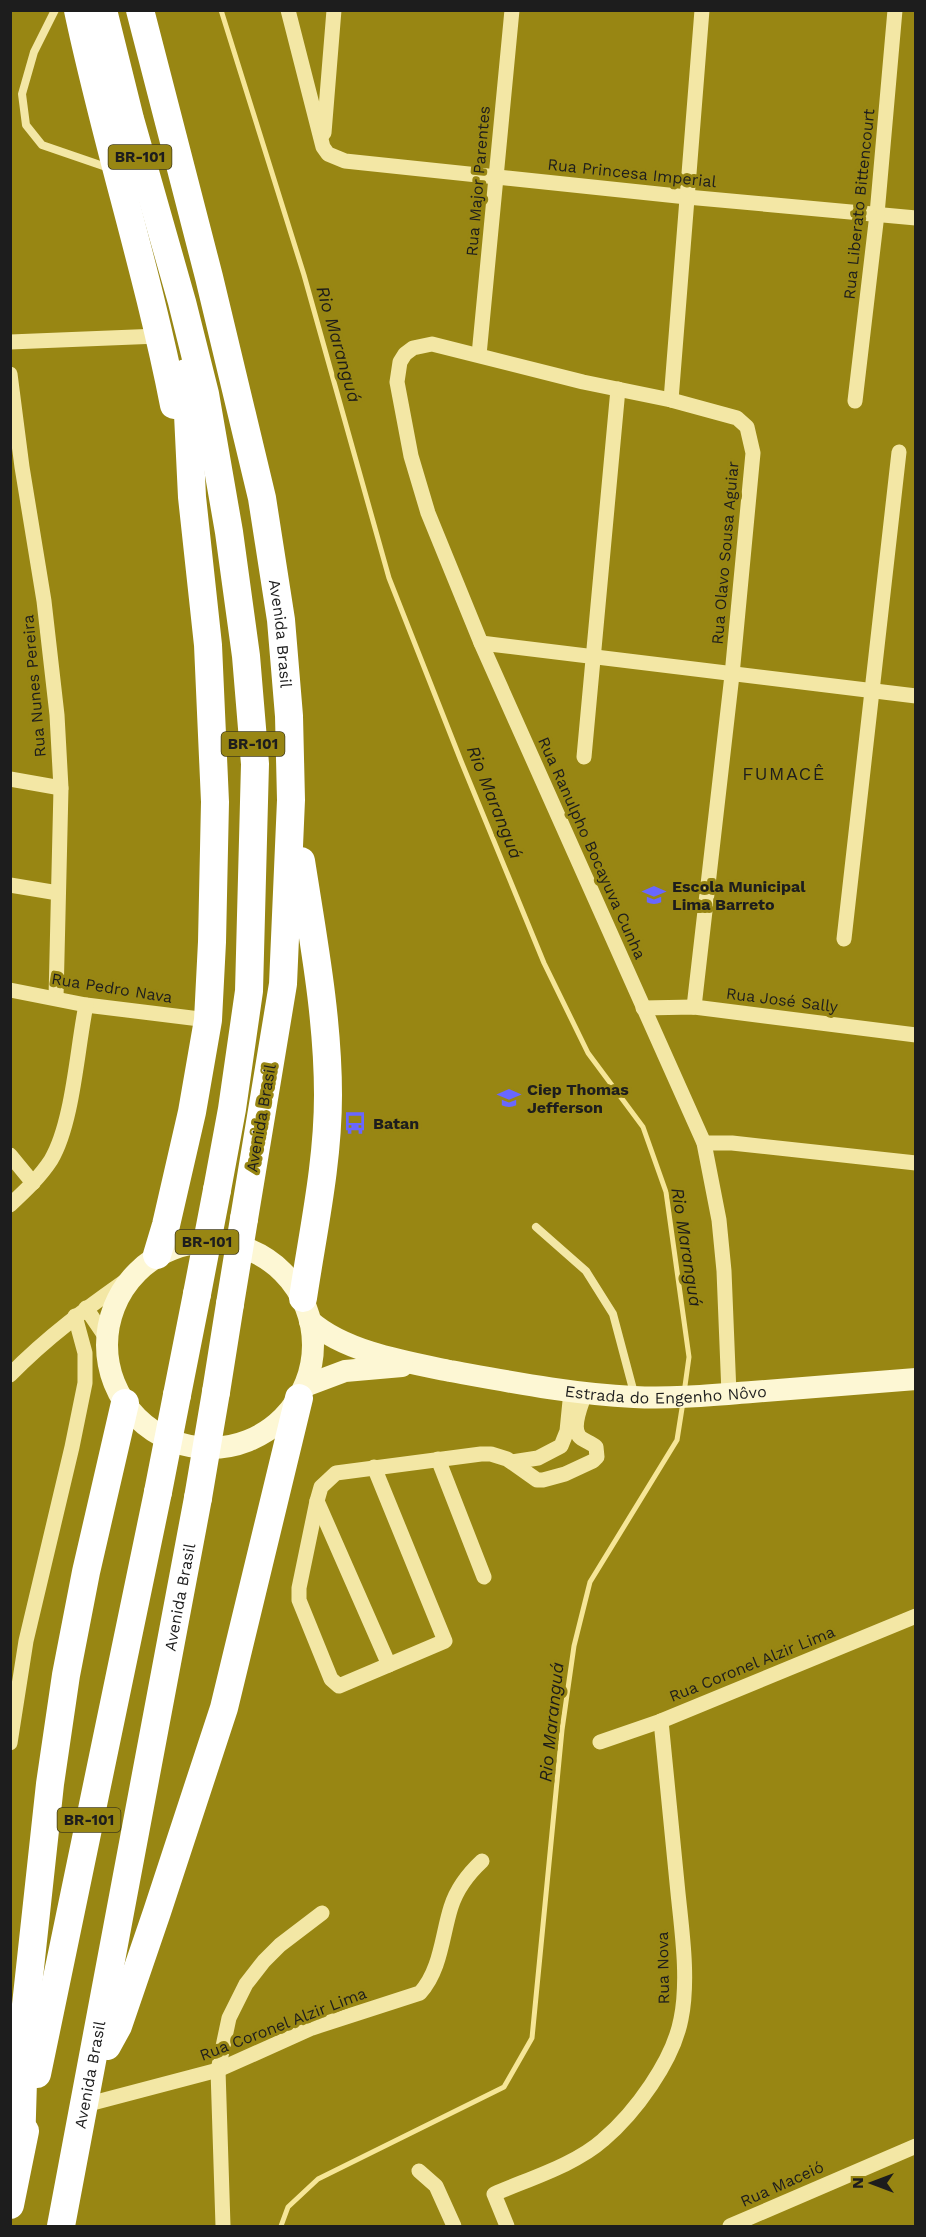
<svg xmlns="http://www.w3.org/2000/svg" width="926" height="2237" font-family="'Work Sans',sans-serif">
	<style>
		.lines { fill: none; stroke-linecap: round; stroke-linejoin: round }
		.stream { stroke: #f6e697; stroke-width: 5 }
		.lane { stroke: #f3e7a5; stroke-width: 8 }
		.street { stroke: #f3e7a5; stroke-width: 15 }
		.secondary { stroke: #fdf7d4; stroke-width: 22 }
		.highway { stroke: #fff; stroke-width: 28 }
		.highway-bridge { stroke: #fff; stroke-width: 28 }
		.labels { text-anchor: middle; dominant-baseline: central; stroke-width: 6; stroke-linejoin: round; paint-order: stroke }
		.shield { fill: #988613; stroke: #423c1a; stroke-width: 1.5 }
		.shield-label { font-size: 15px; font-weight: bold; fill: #1d1d1d }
		.street-label { font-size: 16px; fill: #1d1d1d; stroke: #988613 }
		.poi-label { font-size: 16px; font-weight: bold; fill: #1d1d1d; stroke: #988613; text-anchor: start }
		.water-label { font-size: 18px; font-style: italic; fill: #1d1c19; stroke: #988613 }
		.neighbourhood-label { font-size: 18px; letter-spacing: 1.5px; fill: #1d1d1d; stroke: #988613 }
	</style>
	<rect width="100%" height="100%" fill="#988613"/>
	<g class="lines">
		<g class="stream">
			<path d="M221 10 304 275 389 578 461 761 544 963 588 1053 643 1127 666 1192 689 1357 684 1393"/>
			<path d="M281 2226 288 2207 318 2179 504 2087 532 2038 562 1730 574 1646 590 1582 677 1440 683 1402"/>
		</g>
		<g class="lane">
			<path d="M55 10 34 52 22 94 26 125 42 145 109 168"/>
			<path d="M536 1227 586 1271 613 1314 634 1393"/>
		</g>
		<g class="street">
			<path d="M288 10 323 147 328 154 345 161 687 197 916 218"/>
			<path d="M324 133 334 10"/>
			<path d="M10 342 159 336"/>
			<path d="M479 355 512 10"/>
			<path d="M10 374 22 467 44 601 57 715 61 788 56 998"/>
			<path d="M671 400 702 10"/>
			<path d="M855 401 877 214 895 10"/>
			<path d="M481 643 916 696"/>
			<path d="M584 757 618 389"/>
			<path d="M10 779 61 788"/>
			<path d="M10 885 58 893"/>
			<path d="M844 939 899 452"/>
			<path d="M10 990 86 1005 208 1020"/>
			<path d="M694 1007 732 675 753 453 747 427 737 418 671 400 583 382 432 344 413 348 405 354 400 362 397 382 411 456 428 513 481 643 704 1143 719 1220 724 1271 729 1394"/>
			<path d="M643 1008 694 1007 916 1035"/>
			<path d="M704 1143H732L916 1163"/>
			<path d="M10 1155 33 1183"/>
			<path d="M10 1205C25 1191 40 1177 51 1160 73 1123 77 1049 86 1005"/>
			<path d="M86 1308 107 1339"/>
			<path d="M10 1375C47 1337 88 1307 131 1277"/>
			<path d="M438 1459 484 1577"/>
			<path d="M512 1462 538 1458 561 1446 567 1431 571 1391"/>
			<path d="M374 1467 445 1641 339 1686 331 1679 299 1600V1588L317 1501 321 1487 336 1473 481 1454H491L507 1459 537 1480H543L565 1474 593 1461 597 1457 596 1447C591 1442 583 1441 579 1436 571 1425 582 1404 585 1393"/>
			<path d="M317 1501 389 1665"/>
			<path d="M600 1742 661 1721 916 1616"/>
			<path d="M10 1743 26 1641 72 1447 85 1383V1353L75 1316"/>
			<path d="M85 2105 218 2070 312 2028 420 1993C441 1970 442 1935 451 1907 457 1888 468 1874 482 1861"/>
			<path d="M419 2171 436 2186 454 2226"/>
			<path d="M223 2226 218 2070 229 2018 246 1984 264 1961 280 1945 322 1913"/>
			<path d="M507 2226 494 2194C528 2179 575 2165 603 2140 635 2113 673 2061 681 2019 689 1980 682 1932 678 1893 672 1836 667 1778 661 1721"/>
			<path d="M730 2226 916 2146"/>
		</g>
		<g class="secondary">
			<circle cx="210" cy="1345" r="103"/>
			<path id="s1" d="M310 1321C345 1352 406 1362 450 1371 511 1382 572 1394 634 1397 673 1399 713 1395 752 1392 807 1388 861 1383 916 1379"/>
			<path d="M305 1386 345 1371 402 1366"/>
		</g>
		<g class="highway">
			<path d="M78 10C106 143 148 272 174 405"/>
			<path d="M103 10 130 119 182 302 205 394 229 532 246 656 255 764 249 991 232 1109 217 1190"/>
			<path id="s2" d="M140 10 209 277 262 498 281 620 289 716 291 800 283 984 244 1219"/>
			<path d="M301 861C313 938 328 1017 328 1095 328 1164 313 1231 303 1298"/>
			<path d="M157 1255 166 1225 192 1112 208 1020 212 942 215 802 208 645 192 497 186 373"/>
			<path d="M216 1392 230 1304"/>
			<path d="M177 1395 197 1294"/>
			<path d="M107 2046 118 2026 157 1912 224 1708 299 1398"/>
			<path d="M37 2074 158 1492"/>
			<path d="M21 2148 25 2014 50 1784 66 1675 86 1572 125 1403"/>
			<path d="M10 2205 25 2131"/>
			<path id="s3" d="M61 2226 198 1498"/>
		</g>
		<g class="highway-bridge">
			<path d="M197 1294 217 1190"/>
			<path d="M230 1304 244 1219"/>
			<path d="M158 1492 177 1395"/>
			<path d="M198 1498 216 1392"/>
		</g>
	</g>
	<defs>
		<g id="school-bare" transform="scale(1.8)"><path d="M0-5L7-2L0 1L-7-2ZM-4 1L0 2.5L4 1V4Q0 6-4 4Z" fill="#6967ff" stroke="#988613" stroke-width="2.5" paint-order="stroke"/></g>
		<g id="bus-bare" transform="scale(1.8)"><path d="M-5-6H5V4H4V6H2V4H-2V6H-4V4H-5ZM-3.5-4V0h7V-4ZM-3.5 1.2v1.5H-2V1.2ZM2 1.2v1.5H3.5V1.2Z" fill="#6967ff" stroke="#988613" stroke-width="2.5" paint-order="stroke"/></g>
	</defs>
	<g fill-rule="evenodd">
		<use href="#school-bare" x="654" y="895"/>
		<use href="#school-bare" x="509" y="1098"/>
		<use href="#bus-bare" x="355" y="1123"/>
	</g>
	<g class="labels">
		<g class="shield">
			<rect x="108.5" y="145" width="63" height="24" rx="4.5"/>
			<rect x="221.5" y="732" width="63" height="24" rx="4.5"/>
			<rect x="175.5" y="1230" width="63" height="24" rx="4.5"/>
			<rect x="57.5" y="1808" width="63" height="24" rx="4.5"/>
		</g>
		<g class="shield-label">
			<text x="140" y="157">BR-101</text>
			<text x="253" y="744">BR-101</text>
			<text x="207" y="1242">BR-101</text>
			<text x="89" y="1820">BR-101</text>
		</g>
		<g class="street-label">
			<text transform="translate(632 173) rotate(6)">Rua Princesa Imperial</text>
			<text transform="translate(478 181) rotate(-85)">Rua Major Parentes</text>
			<text transform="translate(859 204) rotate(-84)">Rua Liberato Bittencourt</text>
			<text transform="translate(725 553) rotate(-85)">Rua Olavo Sousa Aguiar</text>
			<text stroke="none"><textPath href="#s2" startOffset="640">Avenida Brasil</textPath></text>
			<text transform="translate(34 686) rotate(-95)">Rua Nunes Pereira</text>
			<text transform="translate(592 848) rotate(66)">Rua Ranulpho Bocayuva Cunha</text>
			<text transform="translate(112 988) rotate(9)">Rua Pedro Nava</text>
			<text transform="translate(782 1000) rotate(7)">Rua José Sally</text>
			<text transform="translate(261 1118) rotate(-80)">Avenida Brasil</text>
			<text stroke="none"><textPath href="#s1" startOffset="368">Estrada do Engenho Nôvo</textPath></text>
			<text stroke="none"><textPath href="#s3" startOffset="640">Avenida Brasil</textPath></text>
			<text transform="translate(752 1664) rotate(-22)">Rua Coronel Alzir Lima</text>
			<text transform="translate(663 1968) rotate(-91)">Rua Nova</text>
			<text transform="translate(283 2024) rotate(-21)">Rua Coronel Alzir Lima</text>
			<text stroke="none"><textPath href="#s3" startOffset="154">Avenida Brasil</textPath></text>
			<text transform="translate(782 2184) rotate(-24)">Rua Maceió</text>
		</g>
		<g class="poi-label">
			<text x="672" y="886">Escola Municipal<tspan x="672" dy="18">Lima Barreto</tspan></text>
			<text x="527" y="1089">Ciep Thomas<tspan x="527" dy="18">Jefferson</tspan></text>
			<text x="373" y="1123">Batan</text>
		</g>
		<g class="water-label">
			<text transform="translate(339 344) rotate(74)">Rio Maranguá</text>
			<text transform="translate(495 802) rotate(68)">Rio Maranguá</text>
			<text transform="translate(687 1247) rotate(81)">Rio Maranguá</text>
			<text transform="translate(551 1722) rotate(-84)">Rio Maranguá</text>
		</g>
		<g class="neighbourhood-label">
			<text x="784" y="773">FUMACÊ</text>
		</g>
	</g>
	<rect width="926" height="2237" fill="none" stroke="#1d1d1d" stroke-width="24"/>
	<g transform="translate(872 2183) rotate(270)" stroke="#988613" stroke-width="4.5" paint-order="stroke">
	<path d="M0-4.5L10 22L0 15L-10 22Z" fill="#1d1d1d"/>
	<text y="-9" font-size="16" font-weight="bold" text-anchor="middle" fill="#1d1d1d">N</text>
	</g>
</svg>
